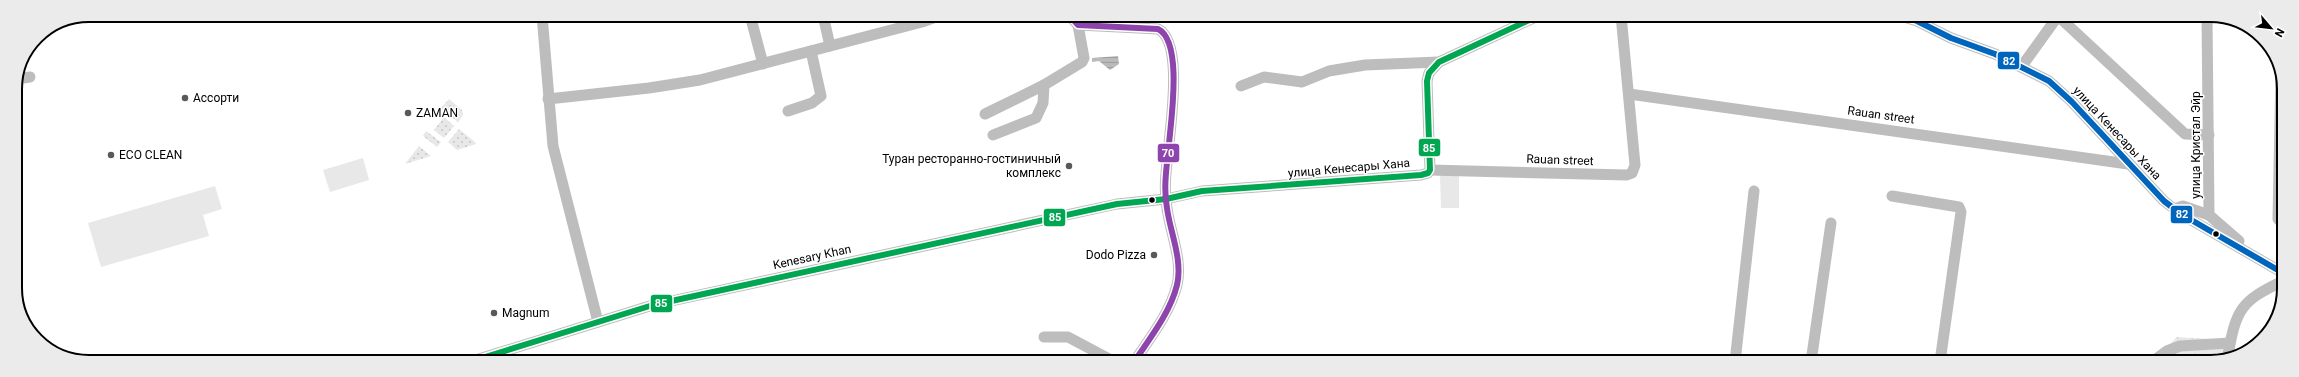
<svg xmlns="http://www.w3.org/2000/svg" width="2299" height="377" font-family="Roboto,sans-serif">
	<style>
		.grass { fill: url(#grass-dots) }
		.forest { fill: url(#forest-crowns) }
		.pitch { fill: #e8e8e8 }
		.water { fill: url(#water-rules) }
		.lines { fill: none; stroke-linecap: round; stroke-linejoin: round }
		.minor { stroke: #bdbdbd; stroke-width: 11 }
		.bus-1-casing { stroke: #fff; stroke-width: 9 }
		.bus-2-casing { stroke: #fff; stroke-width: 9 }
		.bus-3-casing { stroke: #fff; stroke-width: 9 }
		.bus-1 { stroke: #00a651; stroke-width: 6 }
		.bus-2 { stroke: #8e44ad; stroke-width: 6 }
		.bus-3 { stroke: #0065bd; stroke-width: 6 }
		.poi-dot { fill: #595959; stroke: #fff; stroke-width: 1.5 }
		.bus-dot { fill: #000; stroke: #fff; stroke-width: 1.5 }
		.labels { text-anchor: middle; dominant-baseline: central; stroke-width: 3; stroke-linejoin: round; paint-order: stroke }
		.poi-label { font-size: 12px; fill: #000; stroke: #fff; text-anchor: start }
		.street-label { font-size: 12px; fill: #000; stroke: #fff }
		.rim { fill: none; stroke: #000; stroke-width: 2 }
		.line-badge { stroke: #fff; stroke-width: 1.5 }
		.badge-label { font-size: 11px; text-anchor: middle; font-weight: bold; fill: #fff }
	</style>
	<defs>
		<pattern id="grass-dots" width="8" height="8" patternUnits="userSpaceOnUse"><rect width="8" height="8" fill="#e8e8e8"/><path d="M2 2h.1M6 6h.1" fill="none" stroke="#c5c5c5" stroke-width="1.8" stroke-linecap="round"/></pattern>
		<pattern id="forest-crowns" width="20" height="18" patternUnits="userSpaceOnUse"><rect width="20" height="18" fill="#e8e8e8"/><path d="M2 6a3 3 0 1 1 6 0M12 15a3 3 0 1 1 6 0" fill="none" stroke="#c5c5c5"/></pattern>
		<pattern id="water-rules" width="6" height="5" patternUnits="userSpaceOnUse"><rect width="6" height="5" fill="#bababa"/><path d="M0 2.5h6" fill="none" stroke="#9e9e9e"/></pattern>
	</defs>
	<rect width="100%" height="100%" fill="#fff"/>
	<g class="grass">
		<path d="M449 99 462 110 463 115 458 122 441 108Z"/>
		<path d="M444 117 454 126 444 138 434 130Z"/>
		<path d="M459 129 475 142 476 144 457 150 448 142Z"/>
		<path d="M426 131 441 142 437 147 423 136Z"/>
		<path d="M419 146 431 156 405 164Z"/>
	</g>
	<path class="forest" d="M2177 337 2226 340 2225 357 2211 362H2152Z"/>
	<g class="pitch">
		<path d="M363 158 369 180 330 192 323 170Z"/>
		<path d="M1440 175H1459V208H1441Z"/>
		<path d="M215 186 222 209 203 215 209 236 101 267 88 223Z"/>
	</g>
	<path class="water" d="M1118 56 1119 64 1110 70 1099 61 1092 62V58Z"/>
	<g class="lines">
		<g class="minor">
			<path d="M542 15 553 146 598 322"/>
			<path d="M750 15 763 64"/>
			<path d="M823 15 830 46"/>
			<path d="M1069 15 1078 25 1158 29C1183 41 1171 120 1169 144 1167 165 1163 187 1167 208 1170 232 1183 260 1177 285 1170 313 1150 338 1134 362"/>
			<path d="M1901 16 1917 21 1951 38 1995 54 2049 81 2072 102 2164 201 2181 214 2283 273"/>
			<path d="M2207 16 2209 215 2239 241"/>
			<path d="M2022 66 2058 16 2185 134 2209 135"/>
			<path d="M2281 71 2278 219 2283 224"/>
			<path d="M17 79 30 77"/>
			<path d="M1241 86 1264 77 1302 82 1329 71 1365 65 1439 62"/>
			<path d="M1629 94 2128 164"/>
			<path d="M548 99 649 88 700 80 922 22 941 15"/>
			<path d="M788 111 812 103 821 96 811 51"/>
			<path d="M985 114 1044 85 1082 62 1084 58 1078 25"/>
			<path d="M993 135 1036 118 1043 103 1044 85"/>
			<path d="M1430 170 1627 175 1632 173 1635 165 1621 15"/>
			<path d="M1892 196 1959 207 1961 212 1940 362"/>
			<path d="M2175 209 2183 206 2209 215"/>
			<path d="M1044 337H1068L1115 362"/>
			<path d="M2228 355C2236 309 2241 301 2283 281"/>
			<path d="M469 362 653 305 1117 204 1166 199 1202 191 1421 175 1428 173 1430 170 1427 81 1429 73 1439 62 1540 15"/>
			<path d="M1735 362 1754 191"/>
			<path d="M1811 362 1831 223"/>
			<path d="M2152 362 2167 351 2180 346 2230 343"/>
		</g>
		<g class="bus-1-casing">
			<path id="bus-1" d="M469 362 653 305 1117 204 1166 199 1202 191 1421 175 1428 173 1430 170 1427 81 1429 73 1439 62 1540 15"/>
		</g>
		<g class="bus-2-casing">
			<path id="bus-2" d="M1069 15 1078 25 1158 29C1183 41 1171 120 1169 144 1167 165 1163 187 1167 208 1170 232 1183 260 1177 285 1170 313 1150 338 1134 362"/>
		</g>
		<g class="bus-3-casing">
			<path id="bus-3" d="M1901 16 1917 21 1951 38 1995 54 2049 81 2072 102 2164 201 2181 214 2283 273"/>
		</g>
		<use href="#bus-1" class="bus-1"/>
		<use href="#bus-2" class="bus-2"/>
		<use href="#bus-3" class="bus-3"/>
	</g>
	<g class="poi-dot">
		<circle cx="185" cy="98" r="4"/>
		<circle cx="408" cy="113" r="4"/>
		<circle cx="111" cy="155" r="4"/>
		<circle cx="1069" cy="166" r="4"/>
		<circle cx="1154" cy="255" r="4"/>
		<circle cx="494" cy="313" r="4"/>
	</g>
	<g class="bus-dot">
		<circle cx="1152" cy="200" r="3.5"/>
		<circle cx="2216" cy="234" r="3.5"/>
	</g>
	<g class="labels">
		<g class="poi-label">
			<text x="193" y="98">Ассорти</text>
			<text x="416" y="113">ZAMAN</text>
			<text x="119" y="155">ECO CLEAN</text>
			<text x="1061" y="159" text-anchor="end">Туран ресторанно-гостиничный<tspan x="1061" dy="14">комплекс</tspan></text>
			<text x="1146" y="255" text-anchor="end">Dodo Pizza</text>
			<text x="502" y="313">Magnum</text>
		</g>
		<g class="street-label">
			<text transform="translate(1881 115) rotate(8)">Rauan street</text>
			<text transform="translate(2117 133) rotate(47)">улица Кенесары Хана</text>
			<text transform="translate(2196 145) rotate(-90)">улица Кристал Эйр</text>
			<text transform="translate(1560 160) rotate(2)">Rauan street</text>
			<text transform="translate(1349 168) rotate(-5)">улица Кенесары Хана</text>
			<text transform="translate(812 257) rotate(-12)">Kenesary Khan</text>
		</g>
	</g>
	<path d="M0 0H2299V377H0ZM89 22H2210A67 67 0 0 1 2277 89V288A67 67 0 0 1 2210 355H89A67 67 0 0 1 22 288V89A67 67 0 0 1 89 22Z" fill="#ebebeb" fill-rule="evenodd"/>
	<path class="rim" d="M89 22H2210A67 67 0 0 1 2277 89V288A67 67 0 0 1 2210 355H89A67 67 0 0 1 22 288V89A67 67 0 0 1 89 22Z"/>
	<g class="line-badge">
		<rect x="1997" y="51" width="23" height="19" rx="4" fill="#0065bd"/>
		<rect x="1418" y="138" width="23" height="19" rx="4" fill="#00a651"/>
		<rect x="1157" y="143" width="23" height="20" rx="4" fill="#8e44ad"/>
		<rect x="2170" y="205" width="23" height="19" rx="4" fill="#0065bd"/>
		<rect x="1043" y="208" width="23" height="19" rx="4" fill="#00a651"/>
		<rect x="650" y="294" width="23" height="19" rx="4" fill="#00a651"/>
	</g>
	<g class="badge-label">
		<text x="2009" y="65">82</text>
		<text x="1429" y="152">85</text>
		<text x="1168" y="157">70</text>
		<text x="2182" y="218">82</text>
		<text x="1055" y="221">85</text>
		<text x="661" y="307">85</text>
	</g>
	<g transform="translate(2271 28) rotate(118)" stroke="#ffffff" stroke-width="3" paint-order="stroke">
	<path d="M0-3L7 15L0 10L-7 15Z" fill="#000000"/>
	<text y="-6" font-size="11" font-weight="bold" text-anchor="middle" fill="#000000">N</text>
	</g>
</svg>
